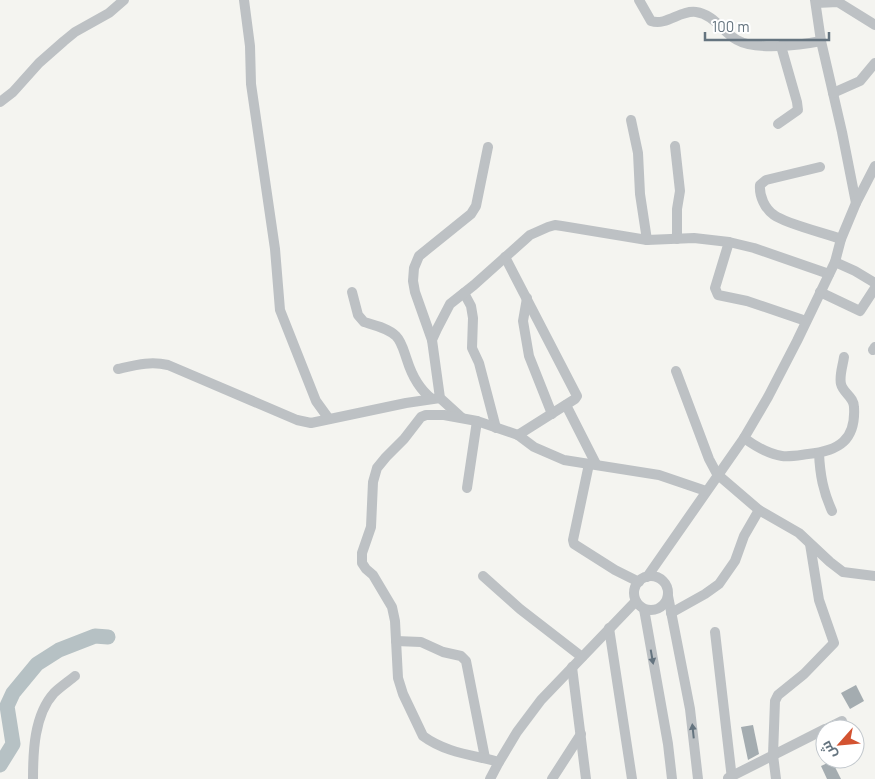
<svg xmlns="http://www.w3.org/2000/svg" width="875" height="779" font-family="Barlow,Cairo,sans-serif">
	<style>
		.lines { fill: none; stroke-linecap: round; stroke-linejoin: round }
		.river { stroke: #b6c1c4; stroke-width: 15 }
		.building { fill: #a4acb0 }
		.minor { stroke: #bdc1c4; stroke-width: 10 }
		.oneway { fill: #65747f }
	</style>
	<rect width="100%" height="100%" fill="#f4f4f0"/>
	<g class="lines">
		<path class="river" d="M0 765 13 744 7 706 13 693 37 664 59 650 95 636 108 637"/>
	</g>
	<g class="building">
		<path d="M856 685 864 701 850 709 841 693Z"/>
		<path d="M753 725 759 754 748 760 741 727Z"/>
		<path d="M832 761 841 779H827L821 766Z"/>
	</g>
	<g class="lines">
		<g class="minor">
			<path d="M244 0 250 46 251 84 275 249 280 310 316 401 329 419"/>
			<path d="M639 0 651 21C667 26 680 10 696 12 713 14 723 32 737 40 756 51 800 45 821 41"/>
			<path d="M815 0 821 41 842 132 856 203"/>
			<path d="M816 3 838 2 875 25"/>
			<path d="M833 93 860 81 875 63"/>
			<path d="M0 102 13 92 39 63 64 41 75 32 109 13 124 0"/>
			<path d="M631 120 638 153 640 194 647 240"/>
			<path d="M778 124 798 110 797 102 781 46"/>
			<path d="M675 146 680 191 677 209V239"/>
			<path d="M820 167 766 180 760 185C759 196 765 209 774 215 786 224 825 233 841 239"/>
			<path d="M729 242 715 288 718 295 747 301 806 321"/>
			<path d="M505 257 577 396 575 399 518 435"/>
			<path d="M835 262 855 271 875 283"/>
			<path d="M352 292 358 315 364 322C374 325 388 328 396 336 402 342 404 352 407 360 412 376 419 389 432 399"/>
			<path d="M820 292 860 311 875 288"/>
			<path d="M464 293 471 306 473 318 472 348 479 363 496 428"/>
			<path d="M527 298 523 321 529 356 552 414"/>
			<path d="M432 340 415 292 413 281 414 268 419 256 471 214 476 206 488 147"/>
			<path d="M873 350 875 347"/>
			<path d="M118 369C136 365 150 361 168 365L297 420 311 423 406 403 440 398"/>
			<path d="M676 371 709 459 717 474 759 510 799 533 830 562 843 572 875 576"/>
			<path d="M566 405 596 464"/>
			<path d="M462 418 440 398 432 340 437 329 450 304 474 285 530 235 548 227 555 225 562 226 647 240 694 238 729 242 754 248 829 274"/>
			<path d="M744 438C755 446 768 454 782 456 790 457 800 455 808 454 839 451 856 440 854 407 854 397 843 393 841 384 839 376 843 365 844 357"/>
			<path d="M819 453C820 475 823 491 832 511"/>
			<path d="M589 464 573 540 574 544 615 570 639 582"/>
			<path d="M467 488 477 421"/>
			<path d="M483 576 520 609 582 657"/>
			<circle cx="651" cy="593" r="17"/>
			<path d="M647 577 744 438 768 397 797 341 835 262 841 239 856 203 875 166"/>
			<path d="M668 596 690 709 698 779"/>
			<path d="M644 609 668 744 672 779"/>
			<path d="M671 613 705 594 719 584 735 561 744 536 759 510"/>
			<path d="M609 628 632 779"/>
			<path d="M715 632 732 779"/>
			<path d="M396 641 421 642 443 652 461 656 466 661 485 758"/>
			<path d="M572 667 586 779"/>
			<path d="M826 729 842 721"/>
			<path d="M499 762C473 755 446 753 423 736L403 694 398 678 395 621 392 607 373 575 366 569 362 563V553L371 527 373 482 377 468 386 457 404 439 421 417 426 415H444L477 421 518 435 534 447 564 460 659 475 706 491"/>
			<path d="M728 778 825 729"/>
			<path d="M33 779C33 752 34 715 54 693 60 687 69 681 75 676"/>
			<path d="M490 779 499 762 517 732 541 700 636 601"/>
			<path d="M552 779 581 734"/>
			<path d="M776 779 773 755 775 701 778 695 804 674 834 643 819 600 810 544"/>
		</g>
	</g>
	<defs><path id="oneway-solid" d="M-6-.8H1V-3.2L6.5 0L1 3.2V.8H-6Z" transform="scale(1.25)"/></defs>
	<g class="oneway">
		<use href="#oneway-solid" transform="translate(652 657) rotate(80)"/>
		<use href="#oneway-solid" transform="translate(693 731) rotate(-96)"/>
	</g>
	<g transform="translate(840 744) rotate(243)"><circle r="24" fill="#ffffff" stroke="#c1c7cc"/>
	<path d="M0-4L9 19L0 12L-9 19Z" fill="#d35331"/>
	<text y="-8" font-size="14" font-weight="bold" text-anchor="middle" fill="#65747f">ش</text>
	</g>
	<path d="M705 32v8h124v-8" fill="none" stroke="#65747f" stroke-width="2.5"/>
	<text x="712" y="32" font-size="15" fill="#65747f" stroke="#ffffff" stroke-width="4" paint-order="stroke">100 m</text>
</svg>
